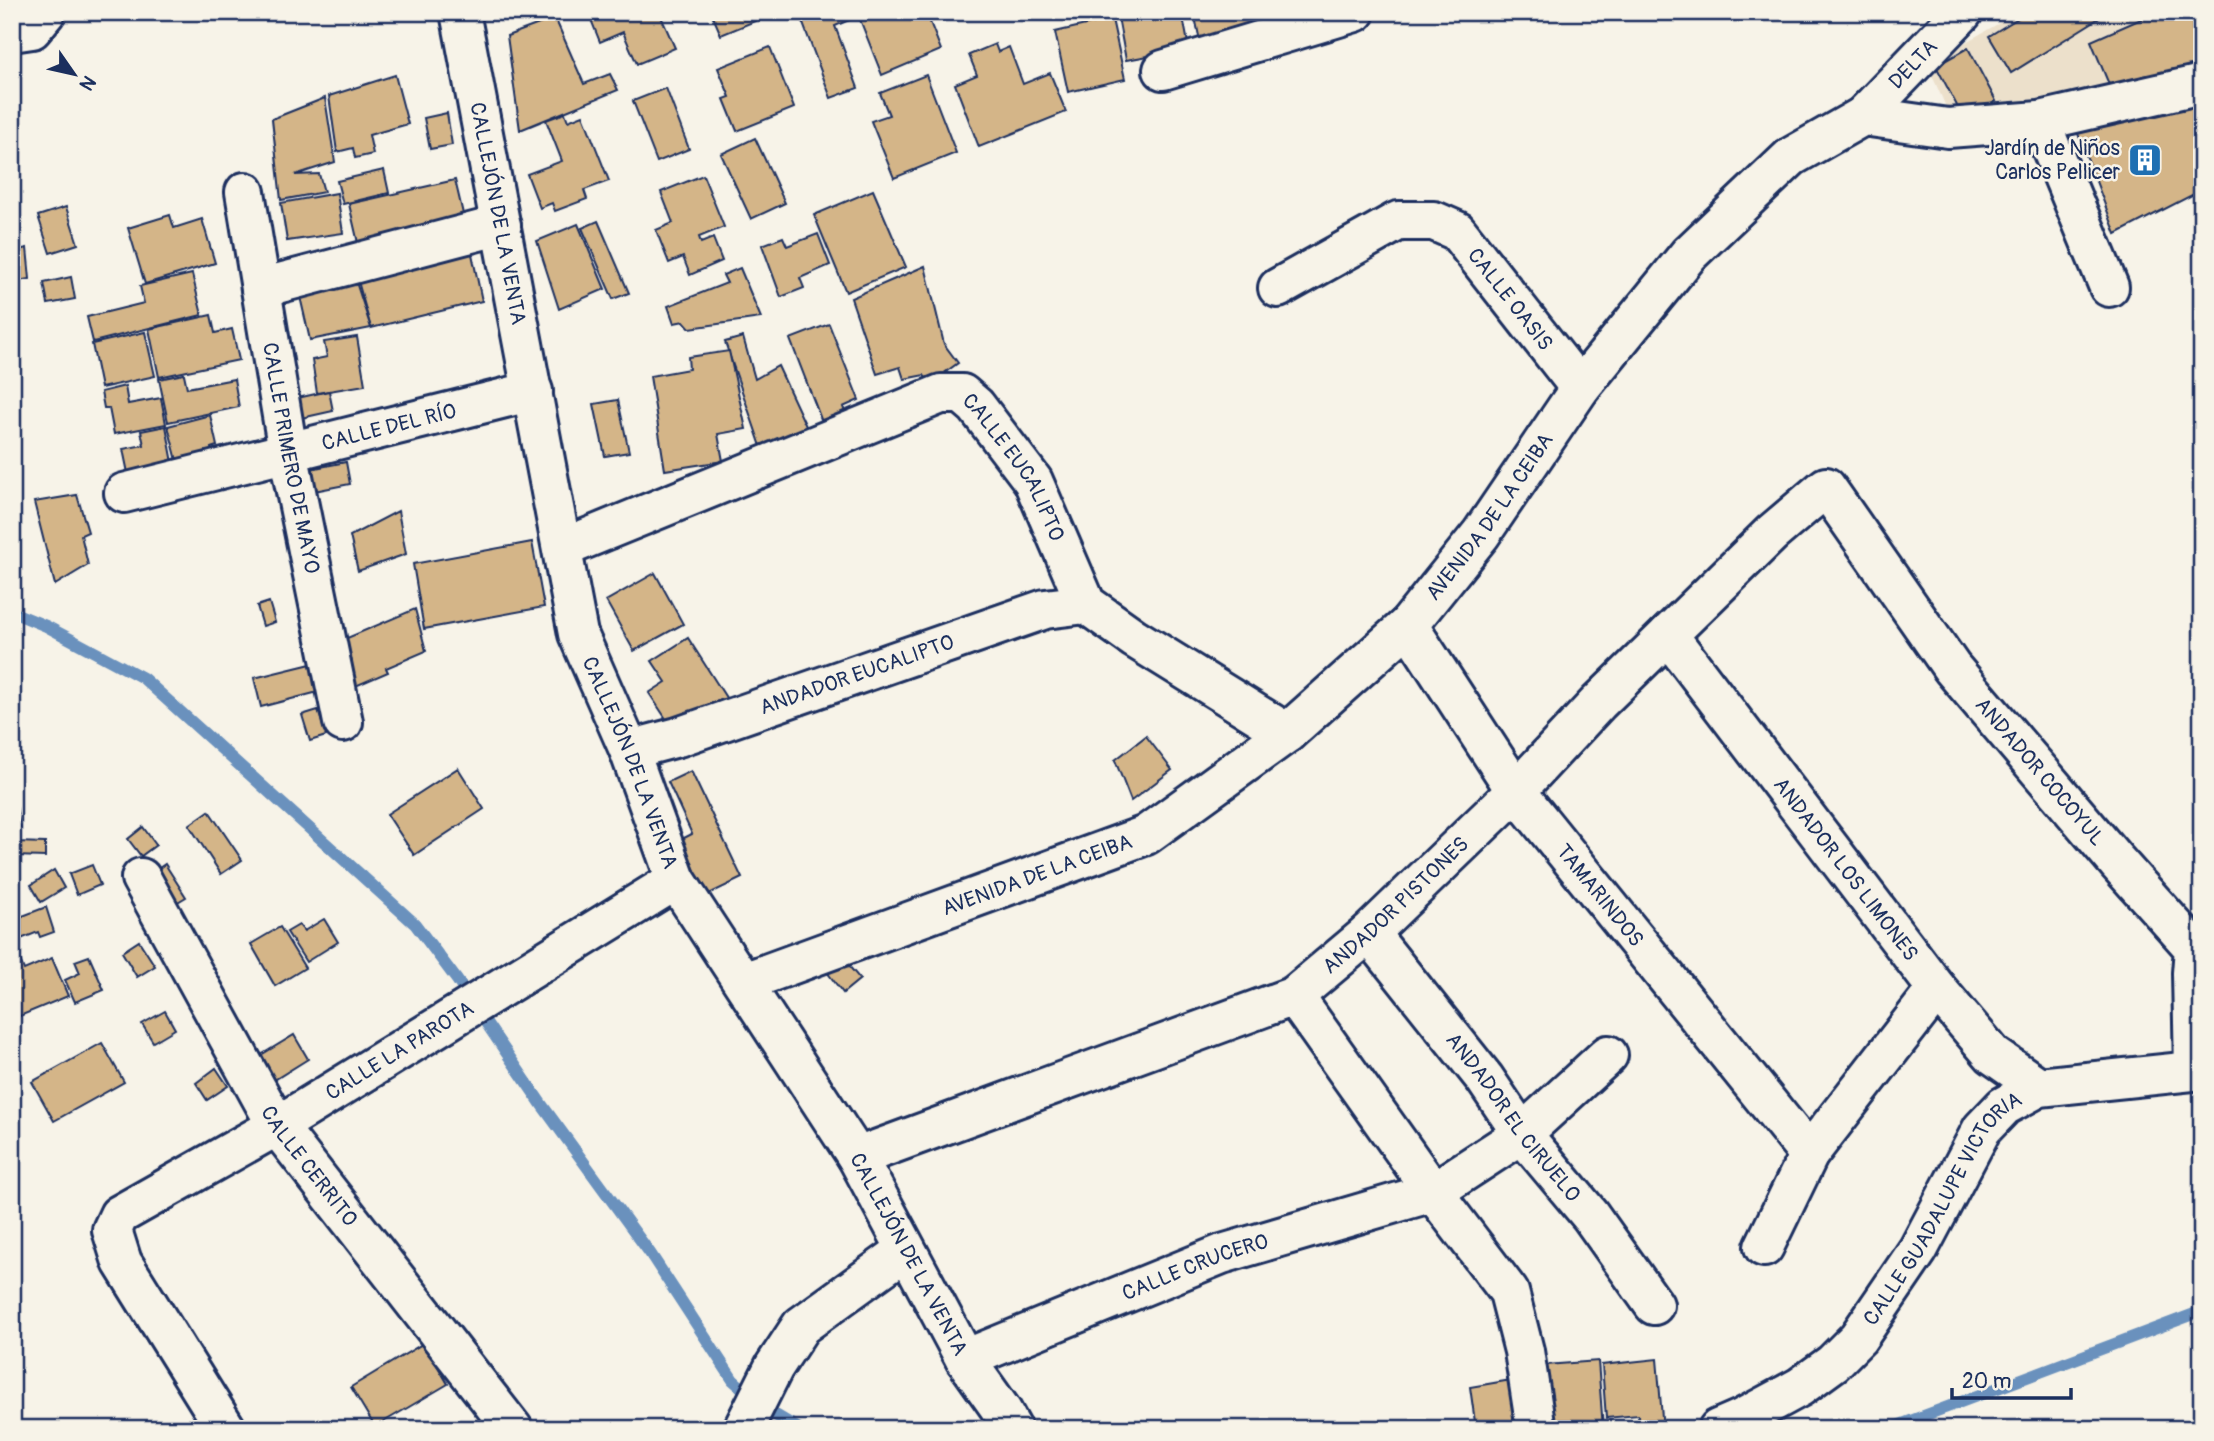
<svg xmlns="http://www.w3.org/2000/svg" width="2214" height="1441" font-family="Pangolin,sans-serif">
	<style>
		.built { fill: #ece0cb }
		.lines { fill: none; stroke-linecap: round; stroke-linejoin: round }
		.stream { stroke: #6b91bd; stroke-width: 12 }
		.building { fill: #d4b588; stroke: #1b2f5e; stroke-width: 2 }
		.minor-casing { stroke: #1b2f5e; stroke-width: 44 }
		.minor { stroke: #f7f3e8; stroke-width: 38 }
		.labels { text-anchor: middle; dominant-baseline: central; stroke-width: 5; stroke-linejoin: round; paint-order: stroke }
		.street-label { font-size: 21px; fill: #1b2f5e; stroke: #f7f3e8 }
		.poi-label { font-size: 21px; fill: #1b2f5e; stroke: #f7f3e8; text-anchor: end }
	</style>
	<rect width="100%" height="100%" fill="#f7f3e8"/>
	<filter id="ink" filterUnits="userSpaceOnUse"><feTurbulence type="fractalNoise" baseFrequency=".0143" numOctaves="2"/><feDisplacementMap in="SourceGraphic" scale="14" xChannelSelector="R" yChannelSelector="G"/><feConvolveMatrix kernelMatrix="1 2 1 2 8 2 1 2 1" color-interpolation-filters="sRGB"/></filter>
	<g filter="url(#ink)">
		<path class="built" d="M2019 12H2202V81L1954 125 1927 64Z"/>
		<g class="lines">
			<g class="stream">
				<path d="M12 612 46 626 143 678 415 924 457 980 542 1105 650 1253 733 1380 767 1410 799 1429"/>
				<path d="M1889 1429 2202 1311"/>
			</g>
		</g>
		<g class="building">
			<path d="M588 12H659L675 48 637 64 623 32 600 42Z"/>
			<path d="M711 12H751L755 21 721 35Z"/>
			<path d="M816 12H852L854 18 835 26 858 88 831 98 801 18Z"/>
			<path d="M857 12H926L941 50 882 75Z"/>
			<path d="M1117 12H1175L1176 18 1183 17 1191 59 1170 52 1126 60Z"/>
			<path d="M1194 12H1248L1254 39 1202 51Z"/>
			<path d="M2028 12H2109L2011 73 1989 36Z"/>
			<path d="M2157 12H2202V62L2115 99 2091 41Z"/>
			<path d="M555 18 584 84 610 74 618 90 520 130 507 36Z"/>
			<path d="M1112 19 1125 79 1068 92 1055 32Z"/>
			<path d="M995 44 998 52 1009 47 1023 84 1050 73 1066 112 979 147 955 84 977 75 969 55Z"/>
			<path d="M770 47 794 108 737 131 724 99 730 97 718 68Z"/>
			<path d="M1968 48 1996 101 1964 119 1936 66Z"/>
			<path d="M395 75 408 124 369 135 373 154 355 158 353 148 337 152 329 96Z"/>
			<path d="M926 75 956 153 894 178 871 121 889 115 880 93Z"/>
			<path d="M666 88 689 149 657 162 633 101Z"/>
			<path d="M325 98 335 162 295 175 319 174 324 192 281 200 272 119Z"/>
			<path d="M2202 103V190L2116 234 2077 131Z"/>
			<path d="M447 113 452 145 430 149 424 118Z"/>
			<path d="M565 113 568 121 583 115 609 181 584 190 587 199 555 211 552 203 540 208 527 174 562 161 546 120Z"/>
			<path d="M755 138 785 203 751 219 721 154Z"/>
			<path d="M384 170 389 193 343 204 337 181Z"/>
			<path d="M703 175 724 227 699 237 701 243 713 238 722 261 690 275 683 257 669 263 656 230 673 223 661 192Z"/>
			<path d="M455 180 467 231 361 256 349 204Z"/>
			<path d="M873 190 906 267 846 292 814 215Z"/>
			<path d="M337 193 343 233 287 241 281 203Z"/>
			<path d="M66 207 78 244 50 253 38 216Z"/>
			<path d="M170 215 174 228 202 219 215 263 145 284 128 228Z"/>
			<path d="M598 221 629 293 613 299 582 228Z"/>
			<path d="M578 224 605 289 559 309 537 241Z"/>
			<path d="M17 230 19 250 27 248 30 279 12 282V231Z"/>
			<path d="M818 234 830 265 800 278 804 288 781 297 762 245 783 237 787 246Z"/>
			<path d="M471 249 482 301 371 328 356 274Z"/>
			<path d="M925 266 944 344 958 363 929 384 924 375 904 379 900 367 877 374 851 298Z"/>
			<path d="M740 268 761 318 690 328 684 321 674 323 668 306 727 283 723 275Z"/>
			<path d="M192 274 202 315 93 342 87 317 144 303 140 286Z"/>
			<path d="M71 277 75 299 48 304 44 283Z"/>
			<path d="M355 279 371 328 310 340 299 292Z"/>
			<path d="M211 315 215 333 232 329 239 360 159 377 149 329Z"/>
			<path d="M829 324 859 400 843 407 848 418 824 427 790 339Z"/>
			<path d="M145 332 155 376 101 388 92 344Z"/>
			<path d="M357 337 365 385 317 393 312 360 327 357 324 342Z"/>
			<path d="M743 337 755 379 778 366 812 439 763 452 725 342Z"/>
			<path d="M729 351 746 429 718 434 723 461 665 470 650 376 689 369 688 357Z"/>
			<path d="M184 374 187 388 234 379 239 407 168 422 159 379Z"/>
			<path d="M125 386 128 404 161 398 166 424 114 434 109 408H104L101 392Z"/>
			<path d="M329 391 333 411 297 419 293 399Z"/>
			<path d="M618 400 629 452 605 456 594 404Z"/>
			<path d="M210 415 217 446 211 448 215 463 180 472 168 426Z"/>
			<path d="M166 426 175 473H128L123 449 144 445 141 431Z"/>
			<path d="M346 462 350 484 304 493 300 471Z"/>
			<path d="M77 495 88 532 81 535 88 565 55 585 34 502Z"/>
			<path d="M398 511 406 554 358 571 350 536Z"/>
			<path d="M532 542 544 607 424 629 413 564Z"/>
			<path d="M655 573 683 624 634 651 606 601Z"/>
			<path d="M269 602 275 622 263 626 257 606Z"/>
			<path d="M415 609 426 651 386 668 388 672 351 688 333 644Z"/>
			<path d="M688 638 730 704 678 737 649 693 666 682 652 661Z"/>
			<path d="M311 664 318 692 261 707 254 678Z"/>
			<path d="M318 710 326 736 310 741 302 715Z"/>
			<path d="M1146 736 1172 770 1131 801 1115 760Z"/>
			<path d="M458 768 484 809 414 855 387 814Z"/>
			<path d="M691 771 742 878 707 895 680 840 692 834 668 782Z"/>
			<path d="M15 801 20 827 12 829V802Z"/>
			<path d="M209 811 242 860 221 874 189 825Z"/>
			<path d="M143 827 156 845 141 856 128 839Z"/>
			<path d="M15 842 45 843V857L14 856Z"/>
			<path d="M165 864 186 897 166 909 146 877Z"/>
			<path d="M92 865 100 885 77 895 69 874Z"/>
			<path d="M54 870 64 888 41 902 31 885Z"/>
			<path d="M46 907 54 932 40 937 38 932 16 941 12 930V920Z"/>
			<path d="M324 919 338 942 306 962 287 932 299 925 304 931Z"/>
			<path d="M280 927 305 968 275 986 251 944Z"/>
			<path d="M139 941 155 966 137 977 122 952Z"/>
			<path d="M89 956 104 990 75 1002 65 980 80 973 75 961Z"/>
			<path d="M19 957 24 970 52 958 68 996 15 1018 12 1011V960Z"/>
			<path d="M843 959 860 979 843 993 827 972Z"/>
			<path d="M165 1011 175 1029 153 1042 142 1024Z"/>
			<path d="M294 1035 308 1059 271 1082 256 1058Z"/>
			<path d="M102 1043 124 1082 54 1121 32 1082Z"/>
			<path d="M216 1068 228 1086 207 1100 196 1083Z"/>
			<path d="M424 1343 448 1384 375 1427 351 1387Z"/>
			<path d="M1657 1359 1663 1429H1639L1638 1415 1606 1418 1602 1365Z"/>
			<path d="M1598 1361 1603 1429H1551L1546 1365Z"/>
			<path d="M1523 1378 1531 1429H1476L1470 1387Z"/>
		</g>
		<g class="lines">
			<g class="minor-casing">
				<g id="minor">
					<path id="s1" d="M460 12 578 634 629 750 676 880 857 1157 965 1359 1002 1411 1012 1429"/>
					<path d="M12 32 32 29 46 12"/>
					<path d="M1163 70 1355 12"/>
					<path id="s2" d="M1863 116 1963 12"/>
					<path d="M2040 121 2109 287"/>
					<path id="s3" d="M245 192 288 452 343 722"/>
					<path d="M261 288 501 225"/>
					<path id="s4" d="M1278 288 1398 221H1434L1457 231 1580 388"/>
					<path id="s5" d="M124 493 533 391"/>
					<path id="s6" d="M563 548 941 394H962L976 406 1033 481 1086 604 1134 638 1287 733"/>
					<path id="s7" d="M1408 625 1516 791 1809 1154"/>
					<path id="s8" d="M1668 635 1937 989 1993 1055 2039 1087"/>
					<path id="s9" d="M629 750 678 737 1045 609 1086 604"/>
					<path id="s10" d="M141 878 277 1126 513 1429"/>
					<path id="s11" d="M1369 933 1485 1079 1522 1134 1590 1215 1654 1305"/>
					<path id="s12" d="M744 982 1146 835 1287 733 1408 625 1481 534 1580 388 1689 254 1791 157 1863 116 1948 128 2040 121 2202 84"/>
					<path d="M1294 996 1433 1192 1509 1292 1524 1351 1536 1429"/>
					<path id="s13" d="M857 1157 1294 996 1369 933 1516 791 1598 703 1772 533 1826 487 1952 668 2117 862 2194 948 2192 973 2194 1070"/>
					<path d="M1764 1247 1809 1154 1937 989"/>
					<path id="s14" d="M965 1359 1222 1254 1433 1192 1522 1134 1608 1055"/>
					<path id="s15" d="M226 1429 122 1262 112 1230 119 1215 277 1126 676 880"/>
					<path d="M743 1429 774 1367 801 1326 906 1250"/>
					<path id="s16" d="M1718 1429 1741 1419 1800 1387 1833 1363 1858 1338 1918 1250 1982 1129 2004 1106 2039 1087 2202 1070"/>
				</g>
			</g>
			<use href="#minor" class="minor"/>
		</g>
	</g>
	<defs>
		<g id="building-square" transform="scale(1.75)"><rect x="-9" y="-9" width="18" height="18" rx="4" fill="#1f6fb2" stroke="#f7f3e8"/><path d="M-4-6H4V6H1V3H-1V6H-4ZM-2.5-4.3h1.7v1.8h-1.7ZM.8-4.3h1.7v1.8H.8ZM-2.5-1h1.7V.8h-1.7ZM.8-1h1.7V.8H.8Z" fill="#fff"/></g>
	</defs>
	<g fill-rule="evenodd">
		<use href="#building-square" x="2145" y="160"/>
	</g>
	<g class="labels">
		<g class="street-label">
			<text stroke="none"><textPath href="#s2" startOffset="72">DELTA</textPath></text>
			<text stroke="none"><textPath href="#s1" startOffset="205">CALLEJÓN DE LA VENTA</textPath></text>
			<text stroke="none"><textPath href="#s4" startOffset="285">CALLE OASIS</textPath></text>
			<text stroke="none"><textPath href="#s5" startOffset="273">CALLE DEL RÍO</textPath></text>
			<text stroke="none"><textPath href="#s3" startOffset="270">CALLE PRIMERO DE MAYO</textPath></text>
			<text stroke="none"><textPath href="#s6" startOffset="520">CALLE EUCALIPTO</textPath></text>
			<text stroke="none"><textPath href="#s12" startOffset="900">AVENIDA DE LA CEIBA</textPath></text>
			<text stroke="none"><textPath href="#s9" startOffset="240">ANDADOR EUCALIPTO</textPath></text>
			<text stroke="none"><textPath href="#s1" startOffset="772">CALLEJÓN DE LA VENTA</textPath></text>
			<text stroke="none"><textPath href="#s13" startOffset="1559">ANDADOR COCOYUL</textPath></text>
			<text stroke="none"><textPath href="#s8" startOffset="294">ANDADOR LOS LIMONES</textPath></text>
			<text stroke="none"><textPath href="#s12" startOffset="312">AVENIDA DE LA CEIBA</textPath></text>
			<text stroke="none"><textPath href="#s7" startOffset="332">TAMARINDOS</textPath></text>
			<text stroke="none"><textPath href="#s13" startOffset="602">ANDADOR PISTONES</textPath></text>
			<text stroke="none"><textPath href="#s15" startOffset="572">CALLE LA PAROTA</textPath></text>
			<text stroke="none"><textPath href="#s11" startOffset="234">ANDADOR EL CIRUELO</textPath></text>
			<text stroke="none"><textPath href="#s10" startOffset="334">CALLE CERRITO</textPath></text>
			<text stroke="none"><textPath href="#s16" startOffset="324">CALLE GUADALUPE VICTORIA</textPath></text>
			<text stroke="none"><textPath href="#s1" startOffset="1339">CALLEJÓN DE LA VENTA</textPath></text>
			<text stroke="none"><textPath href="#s14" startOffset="248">CALLE CRUCERO</textPath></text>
		</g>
		<g class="poi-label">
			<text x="2120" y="148">Jardín de Niños<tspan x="2120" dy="24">Carlos Pellicer</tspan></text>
		</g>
	</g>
	<rect width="2214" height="1441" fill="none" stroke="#f7f3e8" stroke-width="42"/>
	<rect x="21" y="21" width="2172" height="1399" fill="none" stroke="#1b2f5e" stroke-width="2.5" filter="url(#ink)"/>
	<g transform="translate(74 74) rotate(124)" stroke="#f7f3e8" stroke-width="5" paint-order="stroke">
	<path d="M0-5L12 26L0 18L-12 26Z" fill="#1b2f5e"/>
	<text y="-10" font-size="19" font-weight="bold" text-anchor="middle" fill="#1b2f5e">N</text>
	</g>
	<path d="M1952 1388v10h119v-10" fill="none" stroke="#1b2f5e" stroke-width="3.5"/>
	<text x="1962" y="1388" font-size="21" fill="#1b2f5e" stroke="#f7f3e8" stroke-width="5" paint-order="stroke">20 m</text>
</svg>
